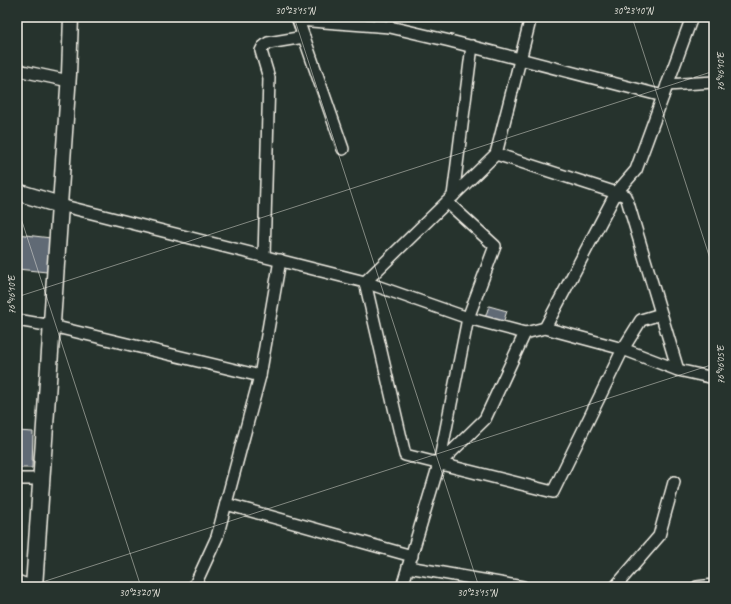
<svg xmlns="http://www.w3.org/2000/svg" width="731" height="604" font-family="Caveat,sans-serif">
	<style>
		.building { fill: #606b75; stroke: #f4f1e8 }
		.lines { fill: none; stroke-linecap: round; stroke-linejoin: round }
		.minor-casing { stroke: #f4f1e8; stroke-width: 14 }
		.tertiary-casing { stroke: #f4f1e8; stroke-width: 17 }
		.secondary-casing { stroke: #f4f1e8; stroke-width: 19 }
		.minor { stroke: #26332d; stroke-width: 11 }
		.tertiary { stroke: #26332d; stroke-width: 14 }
		.secondary { stroke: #26332d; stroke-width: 16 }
		.ticks { fill: none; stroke: #f4f1e8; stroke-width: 1; stroke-opacity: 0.45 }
		.neatline { fill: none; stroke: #f4f1e8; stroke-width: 1.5 }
		.ticks-label { font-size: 10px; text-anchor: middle; fill: #f4f1e8 }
	</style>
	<rect width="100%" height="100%" fill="#26332d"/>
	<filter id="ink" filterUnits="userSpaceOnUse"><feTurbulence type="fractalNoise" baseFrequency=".025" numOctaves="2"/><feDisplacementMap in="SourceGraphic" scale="8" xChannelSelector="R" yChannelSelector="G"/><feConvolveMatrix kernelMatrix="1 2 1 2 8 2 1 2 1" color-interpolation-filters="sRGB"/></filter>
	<g filter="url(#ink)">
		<g class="building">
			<path d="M17 234 51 238 47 272 17 269Z"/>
			<path d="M489 306 507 311 503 323 485 318Z"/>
			<path d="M17 406H22L19 425 17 424Z"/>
			<path d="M17 431 33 432 32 468H17Z"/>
		</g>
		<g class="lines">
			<g class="minor-casing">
				<g id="minor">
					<path d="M297 17 343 149"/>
					<path d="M531 17 496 154 365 282 405 455 553 492 623 349 641 320 661 314"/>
					<path d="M298 20 390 27 450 41 663 96"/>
					<path d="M17 68 22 71 69 81"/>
					<path d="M667 85 714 82"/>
					<path d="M496 154 626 196 678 370"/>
					<path d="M453 196 472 46"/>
					<path d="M60 205 365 282 468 318 525 333 545 328 623 349 678 370 714 378"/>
					<path d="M264 256 269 78 261 51 263 47 268 43 304 37"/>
					<path d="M17 320 52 326 260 376"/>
					<path d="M545 328 616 193 636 170 692 17"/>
					<path d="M439 464 485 419 525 333"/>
					<path d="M17 479H41"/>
					<path d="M226 504 412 556"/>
					<path d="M408 567 523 587"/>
					<path d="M17 581 33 587"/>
					<path d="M194 587 217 537 260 376 280 260"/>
					<path d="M402 587 439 464 468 318 495 246 447 202"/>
					<path d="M615 587 659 536 674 482"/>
					<path d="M697 587 714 585"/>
				</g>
			</g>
			<g class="tertiary-casing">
				<path id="tertiary" d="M60 205 69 74 71 17"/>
			</g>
			<g class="secondary-casing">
				<path id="secondary" d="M17 192 60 205 34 587"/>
			</g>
			<use href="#minor" class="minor"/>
			<use href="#tertiary" class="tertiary"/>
			<use href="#secondary" class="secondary"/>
		</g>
	</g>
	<path class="ticks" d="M294 17 479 587M632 17 714 271M17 206 141 587M17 297 714 71M27 587 714 364"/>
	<rect width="731" height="604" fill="none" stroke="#26332d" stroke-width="44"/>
	<rect x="22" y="22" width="687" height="560" class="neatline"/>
	<g class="ticks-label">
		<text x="295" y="14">30°23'15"N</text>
		<text x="633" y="14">30°23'10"N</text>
		<text transform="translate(720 72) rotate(-90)" y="4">76°46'10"E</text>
		<text transform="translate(11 295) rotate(-90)" y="4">76°46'10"E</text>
		<text transform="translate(720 365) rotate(-90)" y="4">76°46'05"E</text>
		<text x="139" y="596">30°23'20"N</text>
		<text x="477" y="596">30°23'15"N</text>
	</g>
</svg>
